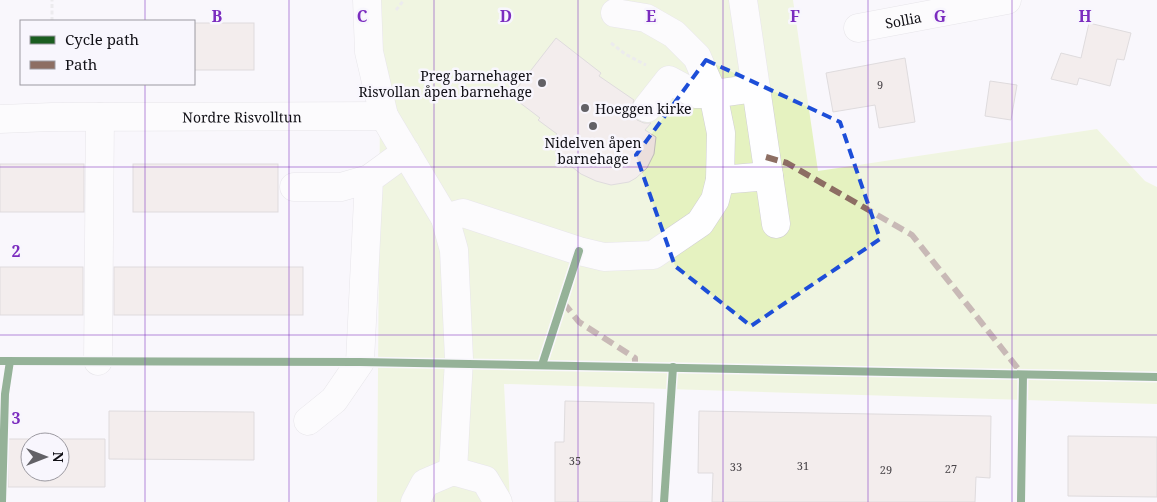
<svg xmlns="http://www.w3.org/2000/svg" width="1157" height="502" font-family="'Noto Serif',serif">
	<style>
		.green { fill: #e5f2c0 }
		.building { fill: #ebdfdc; stroke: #beb9b9; fill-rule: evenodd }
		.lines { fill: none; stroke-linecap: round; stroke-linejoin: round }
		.minor-casing { stroke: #d1cfd5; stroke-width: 29 }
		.path { stroke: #dbdbdd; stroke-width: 3; stroke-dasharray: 4 2.5; stroke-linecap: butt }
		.minor { stroke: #fefeff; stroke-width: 28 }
		.quiet { stroke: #8d6e63; stroke-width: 6; stroke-dasharray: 12 6; stroke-linecap: butt }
		.cycleway-casing { stroke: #f8f6fd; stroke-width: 11 }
		.cycleway { stroke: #1b5e20; stroke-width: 8 }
		.marked { fill: none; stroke: #1d4ed8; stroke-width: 4; stroke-dasharray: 10 6; stroke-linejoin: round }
		.grid { fill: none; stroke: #7b2cbf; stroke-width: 1; stroke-opacity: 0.55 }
		.poi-dot { fill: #626166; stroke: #f8f6fd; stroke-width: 2 }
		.labels { text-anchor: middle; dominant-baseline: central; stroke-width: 5; stroke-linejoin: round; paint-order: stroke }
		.number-label { font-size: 11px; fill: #484448 }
		.street-label { font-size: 14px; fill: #111016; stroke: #f8f6fd }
		.poi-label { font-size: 14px; fill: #111016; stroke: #f8f6fd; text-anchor: end }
		.grid-label { font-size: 16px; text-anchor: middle; font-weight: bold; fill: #7b2cbf; stroke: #f8f6fd; stroke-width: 5; stroke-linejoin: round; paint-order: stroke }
	</style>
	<rect width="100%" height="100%" fill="#f9f7fc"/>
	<path class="green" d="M367 0H793L818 171 1097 129 1145 181 1157 187V404L504 384 510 502H377L380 111Z"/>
	<g class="building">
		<rect x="194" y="23" width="60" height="47"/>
		<path d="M1089 23 1131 33 1124 60 1117 59 1110 86 1079 78 1077 85 1051 79 1061 53 1081 58Z"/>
		<path d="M556 38 601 73 599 76 634 100 632 106V113L637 120 644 123H651L645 130 656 137 654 154 647 168 636 178 629 182 611 185 596 181 581 174 567 163 555 150 550 142 557 134 538 120 540 118 511 96Z"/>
		<path d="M905 58 915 122 879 128 875 105 833 112 826 73Z"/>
		<path d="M990 81 1017 85 1011 120 985 116Z"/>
		<rect x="0" y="164" width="84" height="48"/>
		<rect x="133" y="164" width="145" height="48"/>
		<rect x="0" y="267" width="83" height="48"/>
		<rect x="114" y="267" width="189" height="48"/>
		<path d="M565 401 654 403 652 502H555V442H564Z"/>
		<path d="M109 411 254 412V460L109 459Z"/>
		<path d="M699 411 991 416 990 478 976 477 975 502H712L713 473H698Z"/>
		<path d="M1068 436 1157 437V497L1068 496Z"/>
		<path d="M8 439H105V487H8ZM30 442H60V472H30Z"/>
	</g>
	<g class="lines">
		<g class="minor-casing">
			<g id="minor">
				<path d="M367 0 369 52 384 116 445 218 454 250 459 359 453 471"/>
				<path d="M743 0 776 224"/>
				<path id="s1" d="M858 28 1007 0"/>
				<path d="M647 108 669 80 695 94H713L756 88"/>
				<path id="s2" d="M0 119 52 117 384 116"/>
				<path d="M720 180 769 176"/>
				<path d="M294 187H341L369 179"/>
				<path d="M445 218 463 213 579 251 604 257 653 255 700 223 715 200 720 180 721 133 713 94 697 57 674 34 646 18 615 13"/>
				<path d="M98 361 100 117"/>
				<path d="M308 421 334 400 360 362 369 179 406 152"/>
				<path d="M415 502 425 483 453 471 485 480 498 502"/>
			</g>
		</g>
		<g class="path">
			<path d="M396 10 404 0"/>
			<path d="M52 21V0"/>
			<path d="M611 43 625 54 646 65"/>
		</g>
		<use href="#minor" class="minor"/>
		<g class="quiet">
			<path d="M766 157 787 163 912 235 1023 375"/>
			<path d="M563 302 579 322 635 358V366"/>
		</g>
		<g class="cycleway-casing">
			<g id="cycleway">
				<path d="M0 361 360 362 1157 377"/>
				<path d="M542 365 579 251"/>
				<path d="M2 502 5 394 10 361"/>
				<path d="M664 502 673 367"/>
				<path d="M1021 502 1023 375"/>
			</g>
		</g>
		<use href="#cycleway" class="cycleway"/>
	</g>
	<path d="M0 0H1157V502H0ZM706 60 840 122 880 239 751 326 675 266 636 155Z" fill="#f9f7fc" fill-opacity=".55" fill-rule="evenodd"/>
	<path class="marked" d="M706 60 840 122 880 239 751 326 675 266 636 155Z"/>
	<path class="grid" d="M145 0V21M289 0V502M434 0V502M578 0V502M723 0V502M868 0V502M1012 0V502M145 84V502M0 167H1157M0 335H1157"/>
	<g class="poi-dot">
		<circle cx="542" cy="83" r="5"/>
		<circle cx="585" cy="108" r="5"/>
		<circle cx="593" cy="126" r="5"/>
	</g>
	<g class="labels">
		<g class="number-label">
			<text x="880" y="84">9</text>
			<text x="575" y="460">35</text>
			<text x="803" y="465">31</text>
			<text x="736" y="466">33</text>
			<text x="951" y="468">27</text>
			<text x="886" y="469">29</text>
		</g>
		<g class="street-label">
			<text stroke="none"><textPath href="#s1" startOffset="46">Sollia</textPath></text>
			<text stroke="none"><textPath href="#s2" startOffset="242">Nordre Risvolltun</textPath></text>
		</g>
		<g class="poi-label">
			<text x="532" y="75">Preg barnehager<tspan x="532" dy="16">Risvollan åpen barnehage</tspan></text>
			<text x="595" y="108" text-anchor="start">Hoeggen kirke</text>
			<text x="593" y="142" text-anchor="middle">Nidelven åpen<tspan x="593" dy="16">barnehage</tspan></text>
		</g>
	</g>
	<g class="grid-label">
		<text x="217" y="22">B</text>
		<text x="362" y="22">C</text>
		<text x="506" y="22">D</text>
		<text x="651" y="22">E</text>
		<text x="795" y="22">F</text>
		<text x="940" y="22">G</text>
		<text x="1085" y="22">H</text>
		<text x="16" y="257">2</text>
		<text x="16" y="424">3</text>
	</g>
	<rect x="20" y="20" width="175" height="65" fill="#f8f6fd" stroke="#9c9aa1"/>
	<rect x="30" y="36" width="25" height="8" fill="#1b5e20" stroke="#9c9aa1"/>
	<text x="65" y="45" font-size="15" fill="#111016">Cycle path</text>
	<rect x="30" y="61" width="25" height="8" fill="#8d6e63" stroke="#9c9aa1"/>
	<text x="65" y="70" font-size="15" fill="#111016">Path</text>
	<g transform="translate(45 457) rotate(90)"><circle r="24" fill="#f8f6fd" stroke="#9c9aa1"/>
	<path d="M0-4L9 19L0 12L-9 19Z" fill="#626166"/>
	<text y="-8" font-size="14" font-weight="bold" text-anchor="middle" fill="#111016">N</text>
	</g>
</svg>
